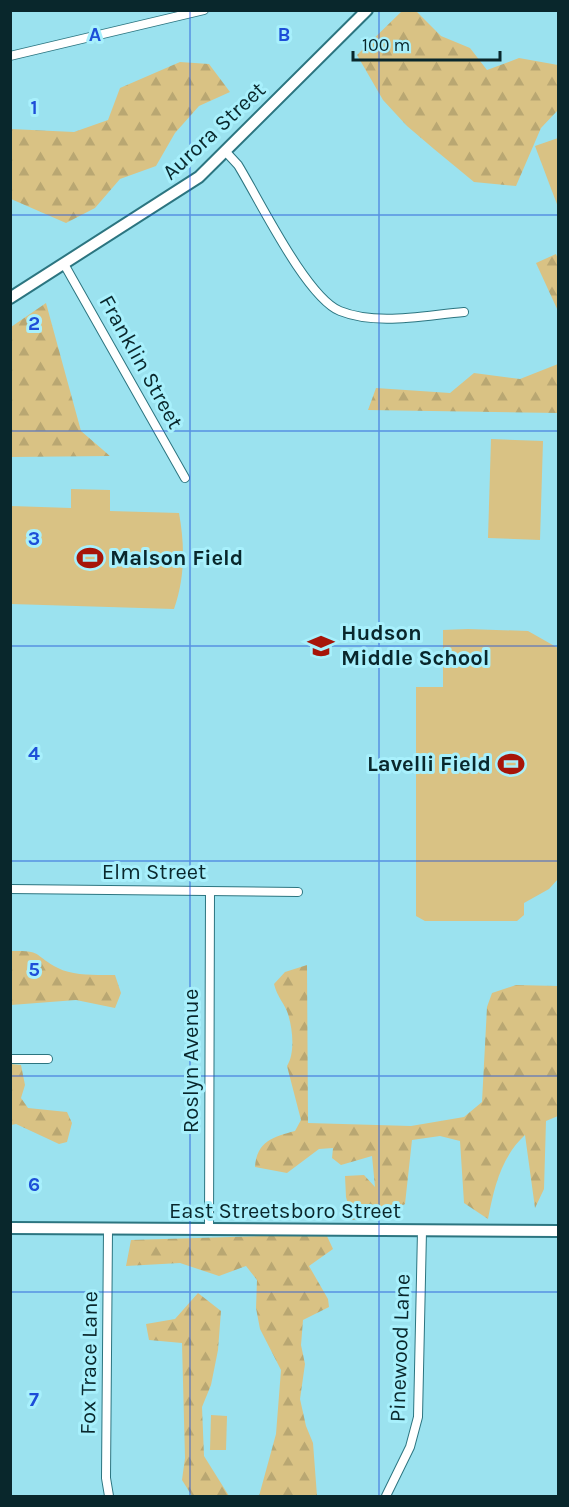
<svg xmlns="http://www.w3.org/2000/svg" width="569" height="1507" font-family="Karla,sans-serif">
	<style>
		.grass { fill: #d9c284 }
		.forest { fill: url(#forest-firs) }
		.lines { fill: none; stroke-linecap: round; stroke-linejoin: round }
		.minor-casing { stroke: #2c7580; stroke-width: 10 }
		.tertiary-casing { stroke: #2c7580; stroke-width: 14 }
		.secondary-casing { stroke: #2c7580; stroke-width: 14 }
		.minor { stroke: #fff; stroke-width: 8 }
		.tertiary { stroke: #fff; stroke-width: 10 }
		.secondary { stroke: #fff; stroke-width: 10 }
		.grid { fill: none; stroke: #1d4ed8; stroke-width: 1.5; stroke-opacity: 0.55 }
		.labels { text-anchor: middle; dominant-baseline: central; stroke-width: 6; stroke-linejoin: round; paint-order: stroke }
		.street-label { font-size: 22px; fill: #09272c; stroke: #a8f0fc }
		.poi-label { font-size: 22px; font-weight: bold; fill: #09272c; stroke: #a8f0fc; text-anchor: start }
		.grid-label { font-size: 20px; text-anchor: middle; font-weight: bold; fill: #1d4ed8; stroke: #a8f0fc; stroke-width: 6; stroke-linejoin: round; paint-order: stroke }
	</style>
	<defs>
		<pattern id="forest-firs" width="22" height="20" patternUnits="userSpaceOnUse" patternTransform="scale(1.5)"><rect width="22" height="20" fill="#d9c284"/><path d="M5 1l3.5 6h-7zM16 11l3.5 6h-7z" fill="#b9a772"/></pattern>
	</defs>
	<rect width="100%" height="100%" fill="#9be2ef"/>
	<g class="grass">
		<path d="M558 138V207L535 146Z"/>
		<path d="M491 439 543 441 540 540 488 538Z"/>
		<path d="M71 489 110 490V511L179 513C185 546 185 578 174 609L11 604V506L71 508Z"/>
		<path d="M468 629 528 631 558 648V879L549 889 524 903V915L517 921H425L416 916V687H443V630Z"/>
		<path d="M211 1415 227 1416 226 1450H210Z"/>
	</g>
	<g class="forest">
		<path d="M402 11H416L441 36 470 48 487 70 519 58 558 65V110L541 128 516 186 474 182 434 149 407 126 383 100 357 55Z"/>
		<path d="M180 62 209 64 230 92 199 106 175 133 156 166 120 179 95 208 66 223 11 199V129L74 132 108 120 120 88Z"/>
		<path d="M556 254 558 259V311L536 263Z"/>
		<path d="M46 303 81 431 110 456 11 457V327Z"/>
		<path d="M558 364V413L368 410 376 388 450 393 474 373 520 379Z"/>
		<path d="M11 951C43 950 33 955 58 968 73 976 98 975 115 975L121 993 115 1008 76 1000 11 1005Z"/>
		<path d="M307 965 308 1123 411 1126 464 1117 482 1102 487 1007 492 993 516 985 558 986V1116L546 1121 544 1189 535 1208 525 1135C501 1157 494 1188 488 1219L464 1203 460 1141 440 1136 412 1140 405 1204 386 1215 352 1220 346 1197 345 1176 364 1175 375 1187 372 1156 341 1165 332 1158 333 1148 319 1149 287 1173 255 1167C257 1141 273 1137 295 1131L301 1120 287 1066C295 1053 293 1030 288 1014 285 1004 277 997 274 984L285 972Z"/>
		<path d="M11 1064 21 1065 25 1085 21 1098 28 1108 67 1112 72 1123 67 1142 59 1144 16 1124 11 1125Z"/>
		<path d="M326 1234 333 1249 309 1266 328 1299 329 1307 303 1320 301 1345 305 1364 300 1399 306 1426 313 1443 317 1496H259L276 1434 281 1370 260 1329 256 1308 257 1280 246 1266 219 1276 180 1263 126 1266 131 1240Z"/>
		<path d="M198 1293 221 1311 218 1350 211 1385 202 1407 204 1456 229 1496H192L182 1480 185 1458 182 1343 149 1340 146 1324 175 1319Z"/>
	</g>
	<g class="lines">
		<g class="minor-casing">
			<g id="minor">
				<path d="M10 56 204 10"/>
				<path d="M226 152 238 165C259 199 306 297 340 311 377 326 426 315 464 312"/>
				<path d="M64 264 185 478"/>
				<path d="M10 889 298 892"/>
				<path d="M10 1059H48"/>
				<path d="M108 1230 106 1478 109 1496"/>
				<path d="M209 1230 210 892"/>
				<path d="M386 1496 410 1447 418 1417 422 1231"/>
			</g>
		</g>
		<g class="tertiary-casing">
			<path id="tertiary" d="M10 298 199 177 367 10"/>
		</g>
		<g class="secondary-casing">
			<path id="secondary" d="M10 1228 558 1231"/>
		</g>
		<use href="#minor" class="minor"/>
		<use href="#tertiary" class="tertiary"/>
		<use href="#secondary" class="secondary"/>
	</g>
	<path class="grid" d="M190 10V1496M379 10V1496M10 215H558M10 431H558M10 646H558M10 861H558M10 1076H558M10 1292H558"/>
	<defs>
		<g id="stadium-bare" transform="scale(2.07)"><path d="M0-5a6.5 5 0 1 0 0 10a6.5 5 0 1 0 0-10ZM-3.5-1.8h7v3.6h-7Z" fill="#a71509" stroke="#a8f0fc" stroke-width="2.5" paint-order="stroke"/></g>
		<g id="school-bare" transform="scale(2.07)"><path d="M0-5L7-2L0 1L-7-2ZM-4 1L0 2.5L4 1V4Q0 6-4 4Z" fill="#a71509" stroke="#a8f0fc" stroke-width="2.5" paint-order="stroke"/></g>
	</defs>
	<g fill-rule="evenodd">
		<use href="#stadium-bare" x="90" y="558"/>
		<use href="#school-bare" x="321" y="646"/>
		<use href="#stadium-bare" x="511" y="764"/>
	</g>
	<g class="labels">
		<g class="street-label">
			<text transform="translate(214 131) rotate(-43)">Aurora Street</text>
			<text transform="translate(141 362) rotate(61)">Franklin Street</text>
			<text x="154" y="872">Elm Street</text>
			<text transform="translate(191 1061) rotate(-90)">Roslyn Avenue</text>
			<text x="285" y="1211">East Streetsboro Street</text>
			<text transform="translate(400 1348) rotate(-88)">Pinewood Lane</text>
			<text transform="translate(89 1363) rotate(-89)">Fox Trace Lane</text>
		</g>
		<g class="poi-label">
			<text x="110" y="558">Malson Field</text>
			<text x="341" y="633">Hudson<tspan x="341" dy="25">Middle School</tspan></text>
			<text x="491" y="764" text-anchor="end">Lavelli Field</text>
		</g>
	</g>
	<g class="grid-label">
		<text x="95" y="41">A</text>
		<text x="284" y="41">B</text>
		<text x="34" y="114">1</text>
		<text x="34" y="330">2</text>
		<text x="34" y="545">3</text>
		<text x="34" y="760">4</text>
		<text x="34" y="976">5</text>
		<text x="34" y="1191">6</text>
		<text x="34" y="1406">7</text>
	</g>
	<rect width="569" height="1507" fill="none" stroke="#09272c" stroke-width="24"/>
	<path d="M353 51v9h147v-9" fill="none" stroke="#09272c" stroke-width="3"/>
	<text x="362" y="51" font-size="18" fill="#09272c" stroke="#a8f0fc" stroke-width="4.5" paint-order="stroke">100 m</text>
</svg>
